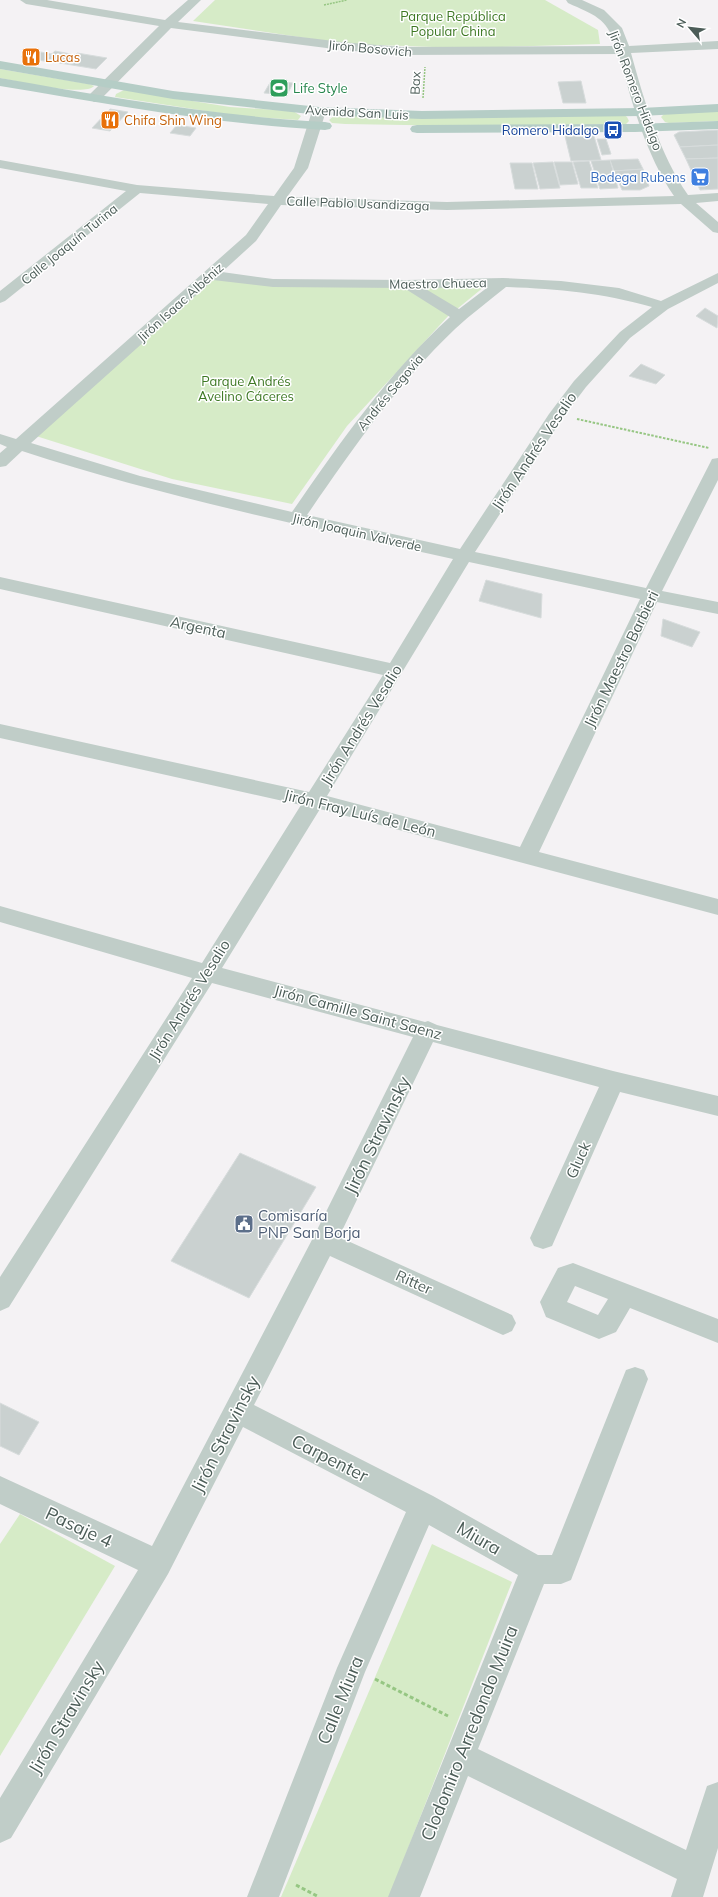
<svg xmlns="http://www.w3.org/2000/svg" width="718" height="1897" font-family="Mulish,sans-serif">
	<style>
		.green { fill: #d6ebc7 }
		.building { fill: #cad1d0; stroke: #d7dcdc }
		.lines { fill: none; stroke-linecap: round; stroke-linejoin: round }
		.path-far2 { stroke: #96c683; stroke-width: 1.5; stroke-dasharray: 2 1; stroke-linecap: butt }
		.path-far1 { stroke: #96c683; stroke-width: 2; stroke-dasharray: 2.5 1.5; stroke-linecap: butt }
		.path { stroke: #96c683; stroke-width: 3; stroke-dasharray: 4 2.5; stroke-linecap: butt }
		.minor { fill: #c0cdc8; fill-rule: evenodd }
		.major { fill: #b5cdc6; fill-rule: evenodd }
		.labels { text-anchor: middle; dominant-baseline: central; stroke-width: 3; stroke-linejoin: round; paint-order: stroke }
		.far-park-label { font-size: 13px; fill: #3d7823; stroke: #fff }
		.far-street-label { font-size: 13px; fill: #4c5d58; stroke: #fff }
		.far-food-label { font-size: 13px; fill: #c56008; stroke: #fff; text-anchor: start }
		.far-leisure-label { font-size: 13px; fill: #27864d; stroke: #fff; text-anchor: start }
		.far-transit-label { font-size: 13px; fill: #164399; stroke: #fff; text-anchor: end }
		.far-shop-label { font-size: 13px; fill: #366cbe; stroke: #fff; text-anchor: end }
		.street-label { font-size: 15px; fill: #4c5d58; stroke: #fff }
		.service-label { font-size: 15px; fill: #4e5e75; stroke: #fff; text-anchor: start }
		.near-street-label { font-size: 18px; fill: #4c5d58; stroke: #fff }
	</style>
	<rect width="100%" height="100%" fill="#f4f2f4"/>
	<g class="green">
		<path d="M215 0H545L598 30 600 44 463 48 346 44 193 21Z"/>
		<path d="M0 69 89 84 94 86C85 97 16 81 0 78Z"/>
		<path d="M124 90 230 107 293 111 301 116 298 120 239 116 115 97 116 94Z"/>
		<path d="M718 111V121L669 123 665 122 661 117 665 113Z"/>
		<path d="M338 115H624L627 117 629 121 626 124H617L465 126 345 124 332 123 329 120 334 116Z"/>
		<path d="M213 278 404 287 450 314 347 426 292 504 172 479 36 436Z"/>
		<path d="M490 282 457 309 416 286Z"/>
		<path d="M20 1514 115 1566 0 1756V1544Z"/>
		<path d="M432 1544 512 1582 389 1897H281Z"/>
	</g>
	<g class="building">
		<path d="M29 50 52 54 44 61 21 57Z"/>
		<path d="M55 51 76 55 66 64 44 61Z"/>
		<path d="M77 53 107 58 96 69 66 64Z"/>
		<path d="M271 81 293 83 287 95 264 93Z"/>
		<path d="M581 81 586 103H563L558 82Z"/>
		<path d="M110 109 128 112 110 131 92 128Z"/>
		<path d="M177 125 196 128 190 136 170 133Z"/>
		<path d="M718 130V145L680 147 674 135 679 132Z"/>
		<path d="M565 136H594L601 160 571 161Z"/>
		<path d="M597 139H606L611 154 602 155Z"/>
		<path d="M718 145V158L686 159 680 147Z"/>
		<path d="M718 158V189L700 190 686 159Z"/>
		<path d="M638 159 643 169 614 171 610 160Z"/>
		<path d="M610 160 618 188 600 189 591 161Z"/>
		<path d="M589 161 598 188H581L573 162Z"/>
		<path d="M553 162 560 188 540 189 533 163Z"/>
		<path d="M554 162H572L578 184 560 185Z"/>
		<path d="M510 163H532L538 189H515Z"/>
		<path d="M643 169 649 186 640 190H622L614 171Z"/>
		<path d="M705 308 718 316 717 328 696 316Z"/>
		<path d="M641 364 665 375 656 384 629 376Z"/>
		<path d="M486 580 542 594 541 618 479 601Z"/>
		<path d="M663 619 700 632 692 647 661 636Z"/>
		<path d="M240 1153 316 1187 249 1298 171 1261Z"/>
		<path d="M0 1403 39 1422 19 1455 0 1446Z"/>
	</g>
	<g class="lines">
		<g class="path-far2">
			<path d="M324 5 347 0"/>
			<path d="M423 98 425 67"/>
		</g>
		<path class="path-far1" d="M577 419 709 448"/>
		<g class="path">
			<path d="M375 1679 448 1716"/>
			<path d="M296 1885 319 1897"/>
		</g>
		<g class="minor">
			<path d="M20 0H47L165 20 188 0H201L178 22 342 42 402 47 616 46C606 17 594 15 568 3L566 0H582L604 10 622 28 629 46 718 41V49L631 53C644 100 660 155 688 195L718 193V201L696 203 718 222V233L713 232 681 204 447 210 281 205 256 241 222 272 273 279 407 280 503 278 561 281 619 288 661 301 718 273V283L668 309 630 338 586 387 564 416 475 552 646 588 710 463 712 459 718 458V480L662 591 718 602V614L657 602 539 852 718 899V915L320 809 222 968 425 1022 428 1021 437 1025 613 1071 718 1096V1116L620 1092 552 1246 543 1249 534 1246 530 1238 599 1087 433 1042 339 1237 512 1315 516 1323 512 1331 503 1335 494 1331 330 1256 254 1405 433 1496 538 1555H552L626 1370 635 1367 644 1370 648 1379 571 1580 561 1584H544L478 1749 686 1850 707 1786 718 1782V1848L703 1897H671L677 1879 468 1776 420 1897H388L518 1575 429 1525 365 1672 279 1897H247L337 1668 406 1512 243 1427 168 1574 11 1838 0 1843V1798L138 1570 0 1504V1476L152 1546 315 1234 413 1037 212 983 9 1307 0 1311V1277L192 978 0 922V906L202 963 301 805 0 738V724L309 792 383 675 0 589V577L390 663 453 559C309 527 163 497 22 451L6 466 0 467V453L7 447 0 444V434L16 439 246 235 268 204 140 193 5 301 0 303V291L126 191 0 168V160L137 185 274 196 294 168 312 111 319 107 326 111 308 168 287 197 447 202 674 196C646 155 631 101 619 54L402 55 342 50 171 28 99 101 94 102 88 98 89 95 159 26 26 4ZM213 280 273 287 404 288 450 317C388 373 340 443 292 512L140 476 31 443ZM488 287 459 309 424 288ZM506 287C558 289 602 293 652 307L620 332 574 381 549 414 460 549 307 515C352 450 397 384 455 329 471 314 489 301 506 287ZM469 562 640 599 520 847 327 796Z"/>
			<path d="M573 1263 718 1319V1343L630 1308 616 1332 599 1339 546 1317 540 1302 558 1268ZM575 1286 608 1299 598 1315 567 1302Z"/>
		</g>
		<g class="major">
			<path d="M0 61 173 91 319 107 422 111 641 108 718 104V112L641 116 422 119 319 115 173 99 0 69Z"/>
			<path d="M0 78C108 97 215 116 325 122L330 123 332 126 330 129 325 130C215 124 108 104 0 86Z"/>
			<path d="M718 121V129L635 132 417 133 412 132 410 129 412 126 417 125 635 124Z"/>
		</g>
	</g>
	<defs>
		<g id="restaurant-square" transform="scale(1)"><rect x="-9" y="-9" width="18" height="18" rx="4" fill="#e8710a" stroke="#fff"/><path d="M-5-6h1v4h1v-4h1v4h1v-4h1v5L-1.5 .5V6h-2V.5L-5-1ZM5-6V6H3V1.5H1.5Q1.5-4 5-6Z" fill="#fff"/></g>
		<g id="stadium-square" transform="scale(1)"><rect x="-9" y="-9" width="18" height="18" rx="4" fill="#2e9e5b" stroke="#fff"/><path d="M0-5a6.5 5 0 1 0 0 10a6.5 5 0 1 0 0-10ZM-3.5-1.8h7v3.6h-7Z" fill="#fff"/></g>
		<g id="bus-square" transform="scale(1)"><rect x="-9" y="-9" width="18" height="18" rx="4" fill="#1a4fb4" stroke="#fff"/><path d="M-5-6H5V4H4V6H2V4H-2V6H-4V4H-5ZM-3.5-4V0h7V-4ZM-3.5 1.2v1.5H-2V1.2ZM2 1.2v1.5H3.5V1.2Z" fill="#fff"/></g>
		<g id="supermarket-square" transform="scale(1)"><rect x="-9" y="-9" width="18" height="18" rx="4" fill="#3f7fe0" stroke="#fff"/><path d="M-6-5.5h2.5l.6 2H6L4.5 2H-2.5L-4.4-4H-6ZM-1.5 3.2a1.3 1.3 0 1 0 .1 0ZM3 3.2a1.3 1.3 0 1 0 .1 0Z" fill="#fff"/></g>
		<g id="civic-square" transform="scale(1)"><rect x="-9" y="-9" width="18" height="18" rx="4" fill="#5c6f8a" stroke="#fff"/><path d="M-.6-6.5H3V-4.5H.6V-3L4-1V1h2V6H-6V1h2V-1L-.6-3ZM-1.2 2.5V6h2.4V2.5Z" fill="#fff"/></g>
	</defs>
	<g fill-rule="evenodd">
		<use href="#restaurant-square" x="31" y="57"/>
		<use href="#stadium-square" x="279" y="88"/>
		<use href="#restaurant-square" x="110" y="120"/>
		<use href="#bus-square" x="613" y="130"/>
		<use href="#supermarket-square" x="700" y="177"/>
		<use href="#civic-square" x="244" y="1224"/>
	</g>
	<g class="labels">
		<g class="far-park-label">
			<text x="453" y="16">Parque República<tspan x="453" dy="15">Popular China</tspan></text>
			<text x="246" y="381">Parque Andrés<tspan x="246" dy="15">Avelino Cáceres</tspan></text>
		</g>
		<g class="far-street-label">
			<text transform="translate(370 48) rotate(5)">Jirón Bosovich</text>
			<text transform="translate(415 83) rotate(-87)">Bax</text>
			<text transform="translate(636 90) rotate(69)">Jirón Romero Hidalgo</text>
			<text transform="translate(357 112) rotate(3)">Avenida San Luis</text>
			<text transform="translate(358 203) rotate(2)">Calle Pablo Usandizaga</text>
			<text transform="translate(69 244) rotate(-39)">Calle Joaquín Turina</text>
			<text transform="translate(438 283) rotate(-1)">Maestro Chueca</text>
			<text transform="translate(180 302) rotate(-42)">Jirón Isaac Albéniz</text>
			<text transform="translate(390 392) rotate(-50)">Andrés Segovia</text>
			<text transform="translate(357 532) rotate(13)">Jirón Joaquin Valverde</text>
		</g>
		<g class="far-food-label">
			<text x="45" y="57">Lucas</text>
			<text x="124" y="120">Chifa Shin Wing</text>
		</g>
		<g class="far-leisure-label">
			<text x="293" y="88">Life Style</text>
		</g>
		<g class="far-transit-label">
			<text x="599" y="130">Romero Hidalgo</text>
		</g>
		<g class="far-shop-label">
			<text x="686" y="177">Bodega Rubens</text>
		</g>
		<g class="street-label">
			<text transform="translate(534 451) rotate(-56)">Jirón Andrés Vesalio</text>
			<text transform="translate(198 627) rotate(12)">Argenta</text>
			<text transform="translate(621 659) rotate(-64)">Jirón Maestro Barbieri</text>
			<text transform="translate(361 725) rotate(-58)">Jirón Andrés Vesalio</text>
			<text transform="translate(360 813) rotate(14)">Jirón Fray Luís de León</text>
			<text transform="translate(189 1000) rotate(-58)">Jirón Andrés Vesalio</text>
			<text transform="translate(358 1012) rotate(15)">Jirón Camille Saint Saenz</text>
			<text transform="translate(578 1160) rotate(-66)">Gluck</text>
			<text transform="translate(414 1282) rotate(24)">Ritter</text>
		</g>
		<g class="service-label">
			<text x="258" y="1215">Comisaría<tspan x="258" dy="17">PNP San Borja</tspan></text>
		</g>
		<g class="near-street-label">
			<text transform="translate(377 1135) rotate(-64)">Jirón Stravinsky</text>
			<text transform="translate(225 1434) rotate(-63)">Jirón Stravinsky</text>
			<text transform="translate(330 1458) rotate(27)">Carpenter</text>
			<text transform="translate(79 1527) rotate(25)">Pasaje 4</text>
			<text transform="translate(479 1538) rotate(30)">Miura</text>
			<text transform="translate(340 1700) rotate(-68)">Calle Miura</text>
			<text transform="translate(66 1717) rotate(-59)">Jirón Stravinsky</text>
			<text transform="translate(469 1733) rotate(-68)">Clodomiro Arredondo Muira</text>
		</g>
	</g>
	<g transform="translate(690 28) rotate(298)" stroke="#ffffff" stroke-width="3" paint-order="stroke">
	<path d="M0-3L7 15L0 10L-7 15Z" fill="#4c5d58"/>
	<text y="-6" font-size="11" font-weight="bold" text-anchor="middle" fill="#4c5d58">N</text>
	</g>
</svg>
